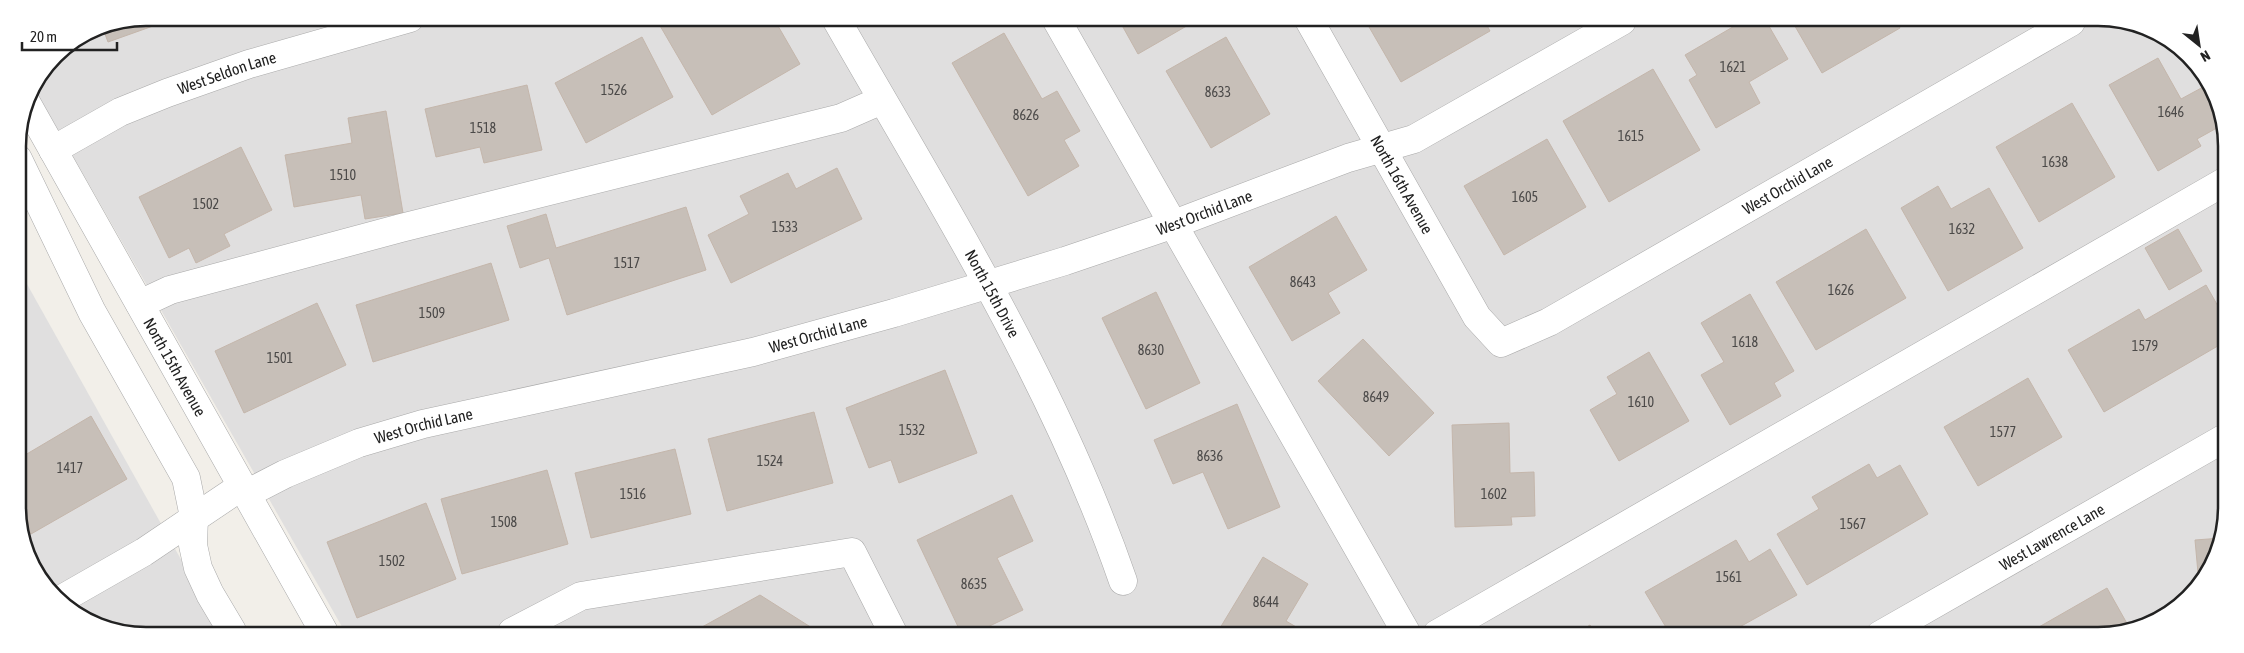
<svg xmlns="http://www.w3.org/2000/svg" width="2244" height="653" font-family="'Asap Condensed',sans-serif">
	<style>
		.residential { fill: #e0dfdf }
		.building { fill: #c7bfb8; stroke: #c4b6ab }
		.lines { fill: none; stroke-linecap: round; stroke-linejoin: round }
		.minor-casing { stroke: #a9a9a9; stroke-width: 29 }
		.minor { stroke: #fff; stroke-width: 28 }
		.labels { text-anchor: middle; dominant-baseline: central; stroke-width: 4; stroke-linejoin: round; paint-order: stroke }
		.number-label { font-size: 14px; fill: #4b4948 }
		.street-label { font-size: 16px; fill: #222; stroke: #fff }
		.rim { fill: none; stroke: #222; stroke-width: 2.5 }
	</style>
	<rect width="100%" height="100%" fill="#f2efe9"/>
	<g class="residential">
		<path d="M146 18 2131 22 2189 55 2224 121 2222 540 2205 578 2176 609 2106 635 345 632 34 88 55 55 97 27Z"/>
		<path d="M18 268 221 631H113L55 598 20 532Z"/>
	</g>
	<g class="building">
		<path d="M150 18 153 26 108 42 102 26Z"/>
		<path d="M668 19H774L800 64 712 115 659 24Z"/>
		<path d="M1119 20H1197L1138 54Z"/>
		<path d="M1365 20H1484L1490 31 1401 82Z"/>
		<path d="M1743 21H1766L1788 59 1749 82 1760 103 1716 128 1689 80 1697 75 1685 55Z"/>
		<path d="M1792 21H1896L1900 28 1822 73Z"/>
		<path d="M1004 33 1042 99 1057 91 1080 131 1064 140 1079 166 1028 196 952 63Z"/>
		<path d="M642 37 673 97 586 143 555 83Z"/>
		<path d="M1226 37 1270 114 1211 148 1166 71Z"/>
		<path d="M2158 58 2181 99 2205 86 2224 121V124L2197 139 2201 146 2158 171 2109 85Z"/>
		<path d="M1653 69 1700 150 1609 202 1563 121Z"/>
		<path d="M527 85 542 150 484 163 480 147 436 157 425 109Z"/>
		<path d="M2072 103 2115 177 2039 222 1996 147Z"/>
		<path d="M386 111 403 213 365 219 361 195 294 207 285 155 352 143 348 118Z"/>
		<path d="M1547 139 1586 207 1504 255 1464 186Z"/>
		<path d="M241 147 272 210 224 234 230 246 196 263 189 248 169 258 139 197Z"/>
		<path d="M837 168 862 219 731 283 708 235 749 214 740 196 788 173 796 189Z"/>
		<path d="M1938 186 1951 209 1989 188 2023 248 1948 291 1901 208Z"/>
		<path d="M686 207 706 270 567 315 549 258 520 268 507 226 546 214 556 248Z"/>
		<path d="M1336 216 1367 270 1328 293 1340 313 1292 341 1249 267Z"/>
		<path d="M1866 229 1906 298 1816 350 1776 282Z"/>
		<path d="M2178 229 2202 271 2169 290 2145 248Z"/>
		<path d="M491 263 509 320 373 362 356 305Z"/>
		<path d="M2206 285 2223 315V343L2104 412 2068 350 2139 309 2145 320Z"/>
		<path d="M1156 292 1200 383 1146 409 1102 318Z"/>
		<path d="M1750 294 1794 371 1774 383 1781 396 1730 425 1701 375 1724 362 1701 323Z"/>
		<path d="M317 303 346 365 244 413 215 351Z"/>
		<path d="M1363 339 1434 413 1389 456 1318 381Z"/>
		<path d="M1649 352 1689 421 1619 461 1590 410 1617 394 1607 377Z"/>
		<path d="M945 370 977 453 899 483 891 460 869 468 846 408Z"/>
		<path d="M2028 378 2062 437 1978 486 1944 427Z"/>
		<path d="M1237 404 1280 507 1228 529 1203 472 1173 484 1154 440Z"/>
		<path d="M814 412 833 483 727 511 708 439Z"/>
		<path d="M91 416 127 479 31 534 20 514V458Z"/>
		<path d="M1509 423 1510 473 1534 472 1535 516 1511 517 1512 525 1455 527 1452 425Z"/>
		<path d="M675 449 691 514 591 538 575 473Z"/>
		<path d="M1869 464 1877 478 1900 465 1928 514 1807 585 1777 534 1819 509 1812 497Z"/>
		<path d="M547 470 568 544 462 574 441 499Z"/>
		<path d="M1012 495 1033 541 997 558 1023 610 975 633H961L917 540Z"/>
		<path d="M426 503 456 579 357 618 327 542Z"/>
		<path d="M2222 538 2205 578 2199 584 2195 540Z"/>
		<path d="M1736 540 1749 562 1770 549 1797 595 1727 634H1670L1645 592Z"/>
		<path d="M1263 557 1308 584 1286 621 1303 631 1301 634 1217 633Z"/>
		<path d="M2107 588 2129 627 2106 635H2025Z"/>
		<path d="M760 595 820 633 693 632Z"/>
		<path d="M1590 625 1595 634H1575Z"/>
	</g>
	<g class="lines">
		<g class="minor-casing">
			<g id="minor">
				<path id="s1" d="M836 19C940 201 1054 381 1123 581"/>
				<path d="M1056 19 1407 634"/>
				<path id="s2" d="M1309 20 1477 317 1501 343 1549 322 2071 22"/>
				<path id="s3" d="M26 102 324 632"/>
				<path id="s4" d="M53 150 120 112 167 93 249 64 410 18"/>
				<path d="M18 159 92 312 186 478 194 517 193 545 198 568 210 594 232 631"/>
				<path d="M140 304 170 290 401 228 841 118 882 100"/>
				<path id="s5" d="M246 494 285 474 359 443 423 424 753 352 894 313 1065 261 1174 224 1348 158 1414 139 1622 21"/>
				<path d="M60 600 144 552 242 486"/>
				<path d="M512 632 581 596 852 552 893 633"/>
				<path d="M1437 634 2224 182"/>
				<path id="s6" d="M1880 635 2223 439"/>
			</g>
		</g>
		<use href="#minor" class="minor"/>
	</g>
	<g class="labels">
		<g class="number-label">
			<text x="1733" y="67">1621</text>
			<text x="614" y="90">1526</text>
			<text x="1218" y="92">8633</text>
			<text x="2171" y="112">1646</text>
			<text x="1026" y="115">8626</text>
			<text x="483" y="128">1518</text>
			<text x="1631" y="136">1615</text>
			<text x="2055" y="162">1638</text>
			<text x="343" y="175">1510</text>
			<text x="1525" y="197">1605</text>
			<text x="206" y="204">1502</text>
			<text x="785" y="227">1533</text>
			<text x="1962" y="229">1632</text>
			<text x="627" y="263">1517</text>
			<text x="1303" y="282">8643</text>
			<text x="1841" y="290">1626</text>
			<text x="432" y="313">1509</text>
			<text x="1745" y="342">1618</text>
			<text x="2145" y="346">1579</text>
			<text x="1151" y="350">8630</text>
			<text x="280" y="358">1501</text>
			<text x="1376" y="397">8649</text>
			<text x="1641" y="402">1610</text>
			<text x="912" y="430">1532</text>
			<text x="2003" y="432">1577</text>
			<text x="1210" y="456">8636</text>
			<text x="770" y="461">1524</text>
			<text x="70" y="468">1417</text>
			<text x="633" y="494">1516</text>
			<text x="1494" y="494">1602</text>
			<text x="504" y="522">1508</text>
			<text x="1853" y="524">1567</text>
			<text x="392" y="561">1502</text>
			<text x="1729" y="577">1561</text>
			<text x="974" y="584">8635</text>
			<text x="1266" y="602">8644</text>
		</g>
		<g class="street-label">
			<text stroke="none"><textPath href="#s4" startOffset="191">West Seldon Lane</textPath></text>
			<text stroke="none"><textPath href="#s2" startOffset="189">North 16th Avenue</textPath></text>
			<text stroke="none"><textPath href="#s2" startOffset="704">West Orchid Lane</textPath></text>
			<text stroke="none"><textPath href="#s5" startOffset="1001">West Orchid Lane</textPath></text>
			<text stroke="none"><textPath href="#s1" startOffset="316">North 15th Drive</textPath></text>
			<text stroke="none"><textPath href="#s5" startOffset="596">West Orchid Lane</textPath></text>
			<text stroke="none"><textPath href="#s3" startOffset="304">North 15th Avenue</textPath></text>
			<text stroke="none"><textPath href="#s5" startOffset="191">West Orchid Lane</textPath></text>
			<text stroke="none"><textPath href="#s6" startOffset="198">West Lawrence Lane</textPath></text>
		</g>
	</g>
	<path d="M0 0H2244V653H0ZM146 26H2098A120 120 0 0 1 2218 146V507A120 120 0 0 1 2098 627H146A120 120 0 0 1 26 507V146A120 120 0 0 1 146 26Z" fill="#fff" fill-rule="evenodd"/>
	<path class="rim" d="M146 26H2098A120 120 0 0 1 2218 146V507A120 120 0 0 1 2098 627H146A120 120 0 0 1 26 507V146A120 120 0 0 1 146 26Z"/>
	<g transform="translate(2199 45) rotate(150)" stroke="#ffffff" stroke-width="4" paint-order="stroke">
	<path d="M0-4L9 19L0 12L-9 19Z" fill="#222222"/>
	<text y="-8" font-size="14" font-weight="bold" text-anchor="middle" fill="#222222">N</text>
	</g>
	<path d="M22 42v8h95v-8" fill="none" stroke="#222222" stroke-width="2.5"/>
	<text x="30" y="42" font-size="15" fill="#222222" stroke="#ffffff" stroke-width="4" paint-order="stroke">20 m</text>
</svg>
